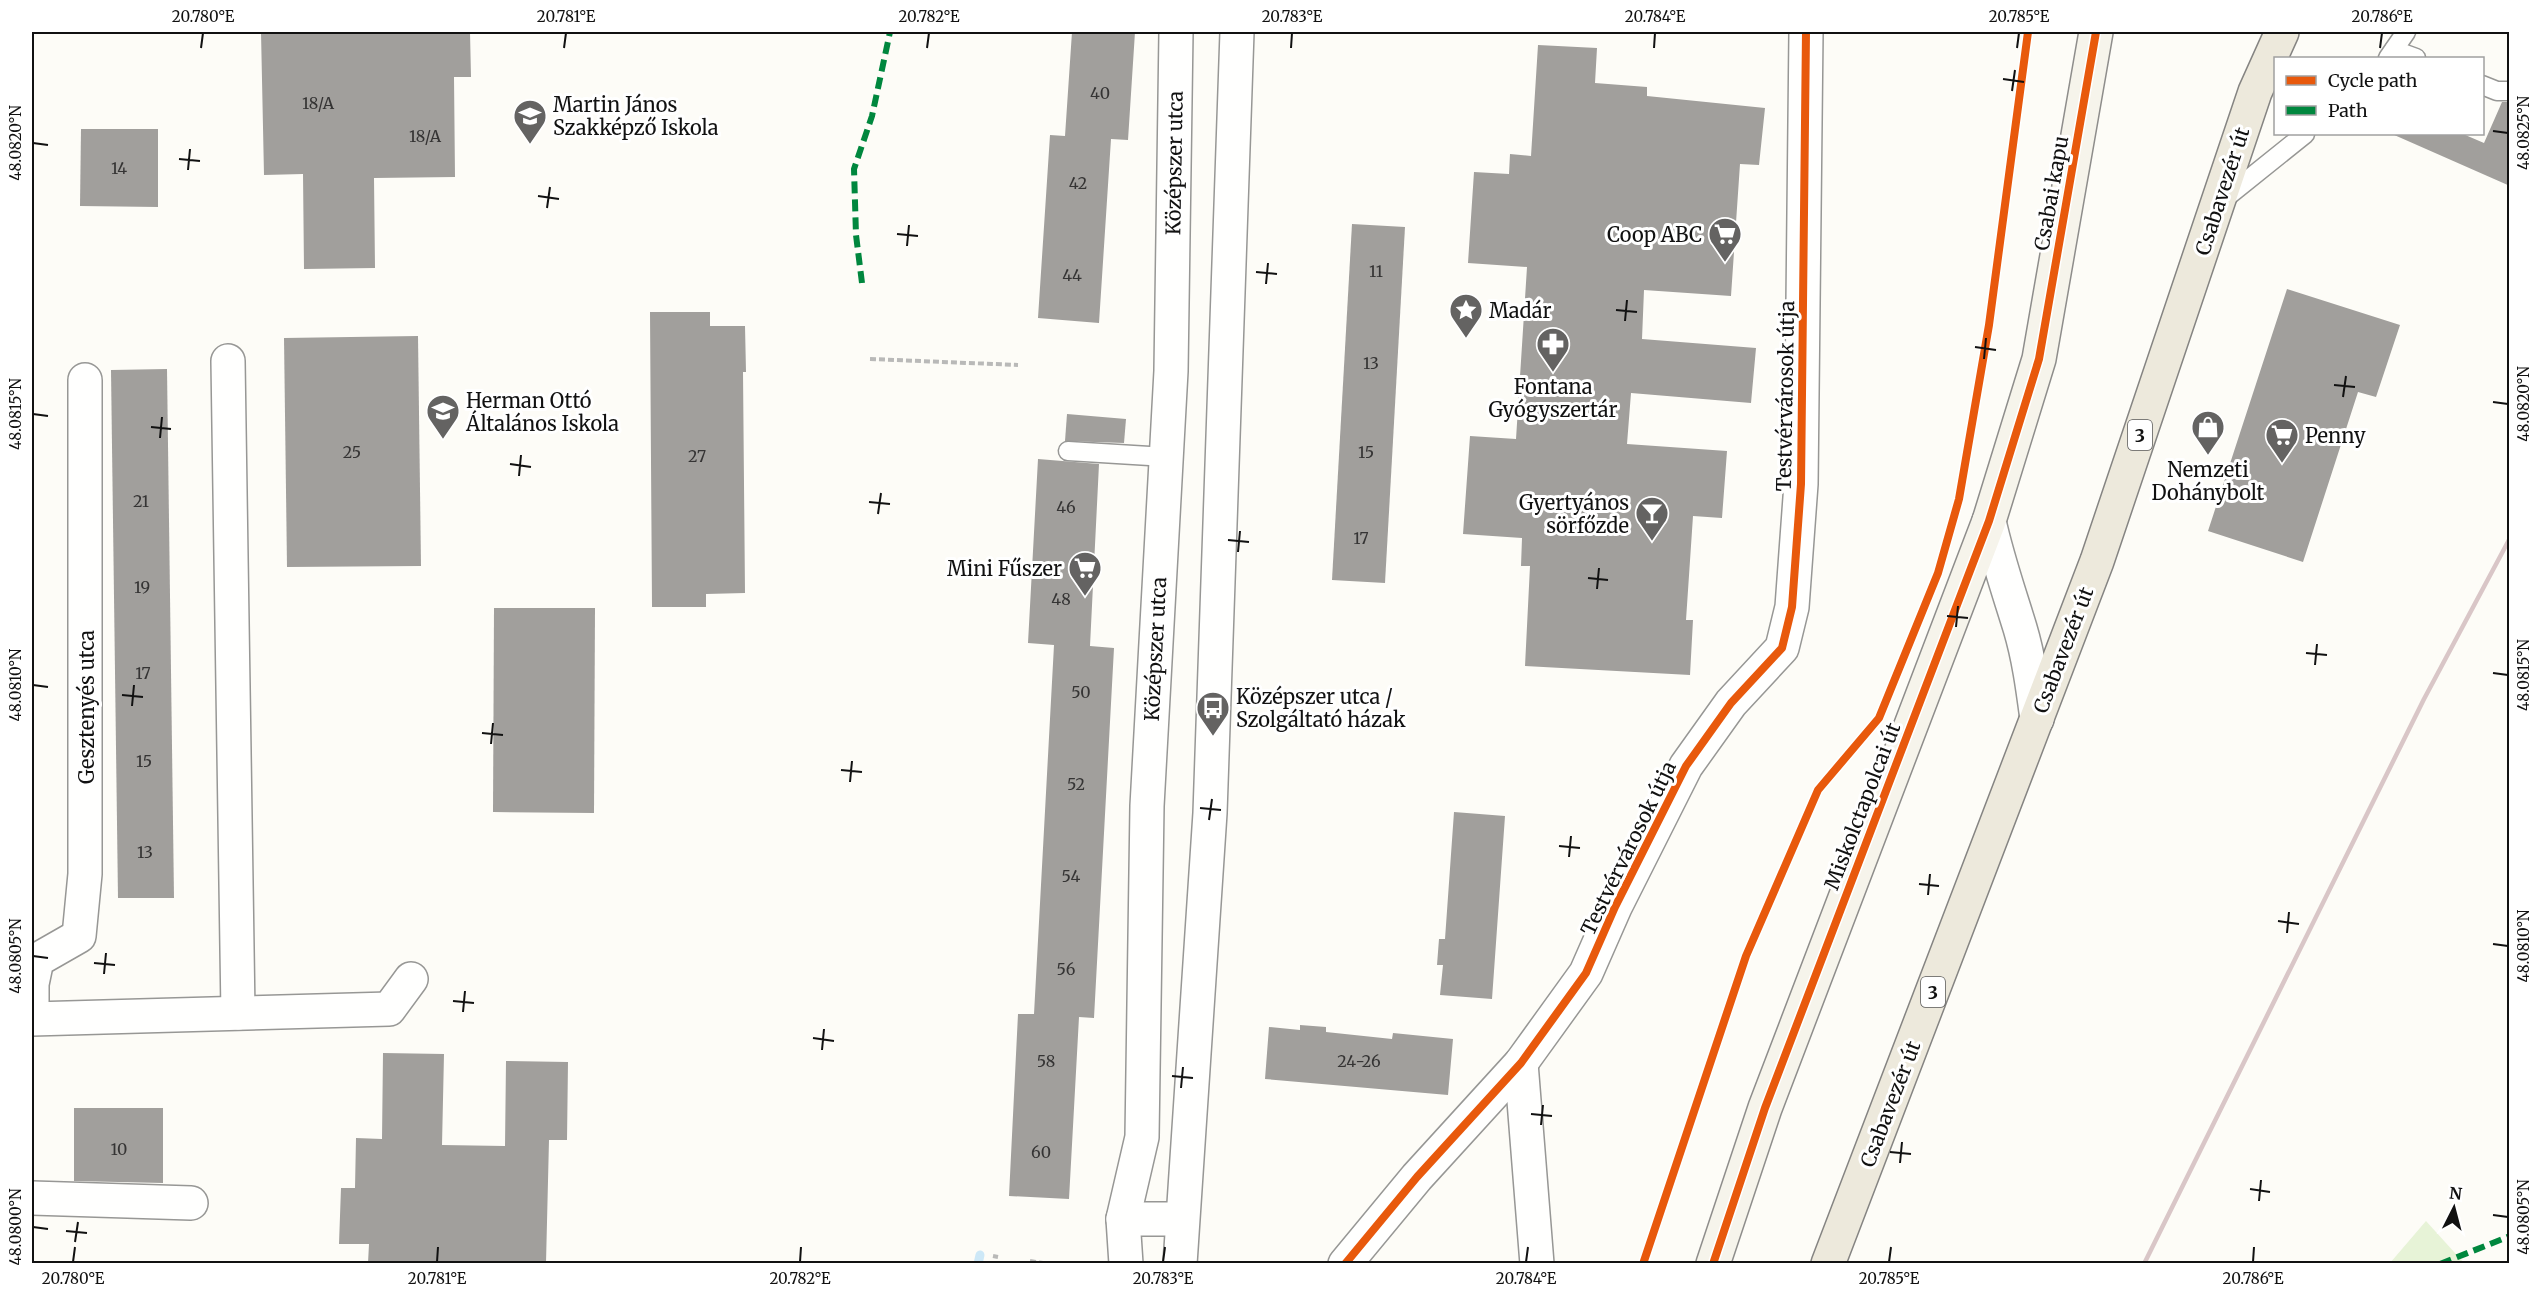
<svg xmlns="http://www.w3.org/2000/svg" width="2541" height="1295" font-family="Merriweather,serif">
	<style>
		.green { fill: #e7f3d7 }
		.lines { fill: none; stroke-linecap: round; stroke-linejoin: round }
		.stream { stroke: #cde8f7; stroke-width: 9 }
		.building { fill: #a19f9c }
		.lane-casing { stroke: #979795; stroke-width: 21 }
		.street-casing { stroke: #979795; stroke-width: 36 }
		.secondary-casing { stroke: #8e8d8b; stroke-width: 36 }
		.primary-casing { stroke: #858482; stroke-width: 36 }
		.path { stroke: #b9b9b8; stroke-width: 4; stroke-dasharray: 6 3; stroke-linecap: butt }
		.lane { stroke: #fffffe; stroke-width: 18 }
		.street { stroke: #fffffe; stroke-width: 33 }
		.secondary { stroke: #f6f4eb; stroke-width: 33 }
		.primary { stroke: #ede9dc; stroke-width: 33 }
		.rail { stroke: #d9c6c7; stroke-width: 4.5 }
		.quiet { stroke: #00873e; stroke-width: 6; stroke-dasharray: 12 6; stroke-linecap: butt }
		.cycleway-casing { stroke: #fff; stroke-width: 11 }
		.cycleway { stroke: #e8590c; stroke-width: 8 }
		.ticks { fill: none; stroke: #111; stroke-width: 2 }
		.labels { text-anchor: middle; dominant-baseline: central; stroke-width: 6; stroke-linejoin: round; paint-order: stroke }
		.number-label { font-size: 16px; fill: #353434 }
		.shield { fill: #fff; stroke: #585858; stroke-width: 1.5 }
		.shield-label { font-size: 18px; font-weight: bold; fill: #111 }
		.poi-label { font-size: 20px; fill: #111; stroke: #fff; text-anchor: start }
		.street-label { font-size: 20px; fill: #111; stroke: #fff }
		.neatline { fill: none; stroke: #111; stroke-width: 2 }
		.ticks-label { font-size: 15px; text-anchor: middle; fill: #111 }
	</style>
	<rect width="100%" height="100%" fill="#fdfcf7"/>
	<path class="green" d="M2426 1221 2464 1263H2390Z"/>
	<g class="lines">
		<path class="stream" d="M978 1264 980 1255"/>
	</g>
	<g class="building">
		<path d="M261 32H470L471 77H454L455 177 374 178 375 268 304 269 303 174 264 175Z"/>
		<path d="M1072 32H1135L1128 140 1111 139 1099 323 1038 318 1050 135 1065 136Z"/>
		<path d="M1538 45 1597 48 1595 83 1647 87V96L1765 108 1759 165 1740 164 1731 296 1644 290 1642 339 1756 348 1751 403 1631 393 1627 444 1727 451 1722 518 1693 516 1686 620H1693L1690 675 1525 666 1530 566H1521L1522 538 1463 534 1470 436 1516 439 1527 267 1468 263 1474 172 1509 174 1510 154 1531 156Z"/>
		<path d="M2502 102H2510V186L2392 134H2463L2484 143Z"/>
		<path d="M81 129H158V207L80 206Z"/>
		<path d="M1352 224 1405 227 1385 583 1332 580Z"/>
		<path d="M2287 289 2400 325 2376 397 2358 392 2303 562 2208 531Z"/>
		<path d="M650 312H710V326H745L746 372H743L745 593 706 594V607H652Z"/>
		<path d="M418 336 421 566 287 567 284 338Z"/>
		<path d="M167 369 174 898H118L111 370Z"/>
		<path d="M1067 414 1126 419 1124 443 1065 441Z"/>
		<path d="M1038 459 1099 464 1090 646 1114 648 1094 1018 1079 1017 1069 1199 1009 1196 1018 1014H1034L1054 645 1028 643Z"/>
		<path d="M494 608H595L594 813 493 812Z"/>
		<path d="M1454 812 1505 816 1492 999 1440 995 1443 965H1437L1439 939H1445Z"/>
		<path d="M1300 1025 1326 1027V1032L1392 1039 1393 1033 1453 1039 1448 1095 1265 1079 1269 1027 1300 1030Z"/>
		<path d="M383 1053 444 1054 442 1145 505 1146 506 1061 568 1062 567 1140H549L546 1263H368L369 1244H339L341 1188H355L356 1138 382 1139Z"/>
		<path d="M74 1108H163V1183L74 1181Z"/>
	</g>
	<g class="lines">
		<g class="lane-casing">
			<g id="lane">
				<path d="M2394 50 2416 58"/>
				<path d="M2388 58 2406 32"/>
				<path d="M2482 85 2497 91H2510"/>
				<path d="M2224 199 2305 134"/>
				<path d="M1068 451 1166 457"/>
			</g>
		</g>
		<g class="street-casing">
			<g id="street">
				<path d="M228 361 238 1013"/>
				<path d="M1989 521C1997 558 2009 592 2020 628 2029 658 2033 689 2037 719"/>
				<path d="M32 1008V984L37 960 79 936 85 874V380"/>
				<path d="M32 1019 389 1009 411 979"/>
				<path d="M1521 1063 1537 1264"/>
				<path d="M32 1198 191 1203"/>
				<path d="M1123 1219H1182"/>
				<path d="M1126 1264 1123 1219 1142 1137 1147 806 1171 371 1176 32"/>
				<path d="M1180 1264 1210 813 1237 32"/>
				<path d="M1345 1264 1417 1177 1521 1063 1586 973 1615 907 1686 766 1731 703 1782 648 1792 607 1801 484 1806 32"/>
			</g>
		</g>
		<g class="secondary-casing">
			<path id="secondary" d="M1713 1264 1765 1108 1989 521 2039 359 2096 32"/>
		</g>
		<g class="primary-casing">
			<path id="primary" d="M1828 1264 2097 561 2255 92 2282 32"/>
		</g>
		<g class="path">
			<path d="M870 359 1018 365"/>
			<path d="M993 1256 998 1257"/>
			<path d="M1030 1261 1049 1264"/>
		</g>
		<use href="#lane" class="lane"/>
		<use href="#street" class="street"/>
		<use href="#secondary" class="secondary"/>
		<use href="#primary" class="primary"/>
		<path class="rail" d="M2144 1264 2424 699 2510 538"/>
		<g class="quiet">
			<path d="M862 283 856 235 854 169 872 116 890 32"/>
			<path d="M2440 1264 2510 1236"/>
		</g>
		<g class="cycleway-casing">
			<g id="cycleway">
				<path d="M1345 1264 1417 1177 1521 1063 1586 973 1615 907 1686 766 1731 703 1782 648 1792 607 1801 484 1806 32"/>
				<path d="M1643 1264 1746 956 1818 790 1879 718 1938 573 1959 499 1989 325 2028 32"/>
				<path d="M1713 1264 1765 1108 1989 521 2039 359 2096 32"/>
			</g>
		</g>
		<use href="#cycleway" class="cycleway"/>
	</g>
	<path class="ticks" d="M201 48 203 33M564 48 566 33M927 48 929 33M1291 48 1292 33M1654 48 1655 33M2017 48 2019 33M2380 48 2382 33M2003 79 2024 82M2012 91 2015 70M2493 131 2508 133M33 143 48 145M179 159 200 161M188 170 190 149M538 196 559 199M547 208 550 187M897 234 918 236M907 246 909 225M1256 272 1277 274M1266 284 1268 263M1616 310 1637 312M1625 321 1627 300M1975 347 1996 350M1984 359 1986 338M2334 385 2355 387M2343 397 2346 376M2493 402 2508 404M33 414 48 416M151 427 171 429M160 438 162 417M510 464 531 467M519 476 521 455M869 502 890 504M878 514 881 493M1228 540 1249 542M1238 552 1240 531M1588 578 1608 580M1597 589 1599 568M1947 616 1968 618M1956 627 1958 606M2306 653 2327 655M2315 665 2317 644M2493 673 2508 675M33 685 48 687M122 695 143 697M132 706 134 685M482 733 503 735M491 744 493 723M841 770 862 772M850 782 852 761M1200 808 1221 810M1209 820 1212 799M1559 846 1580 848M1569 857 1571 836M1919 884 1939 886M1928 895 1930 874M2278 921 2299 924M2287 933 2289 912M2493 944 2508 946M33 956 48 958M94 963 115 965M104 974 106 953M453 1001 474 1003M463 1012 465 991M813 1038 834 1041M822 1050 824 1029M1172 1076 1193 1078M1181 1088 1183 1067M1531 1114 1552 1116M1541 1125 1543 1105M1890 1152 1911 1154M1900 1163 1902 1142M2250 1189 2270 1192M2259 1201 2261 1180M2493 1215 2508 1217M33 1227 48 1229M66 1231 87 1233M75 1242 78 1222M73 1262 75 1247M437 1262 438 1247M800 1262 801 1247M1163 1262 1165 1247M1526 1262 1528 1247M1889 1262 1891 1247M2253 1262 2254 1247"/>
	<defs>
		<g id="school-pin" transform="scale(1.725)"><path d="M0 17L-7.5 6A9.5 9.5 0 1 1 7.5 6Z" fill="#646362" stroke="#fff"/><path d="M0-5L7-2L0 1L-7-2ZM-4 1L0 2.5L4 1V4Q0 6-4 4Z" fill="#fff"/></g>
		<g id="supermarket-pin" transform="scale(1.725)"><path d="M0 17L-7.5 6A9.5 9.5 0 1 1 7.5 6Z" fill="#646362" stroke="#fff"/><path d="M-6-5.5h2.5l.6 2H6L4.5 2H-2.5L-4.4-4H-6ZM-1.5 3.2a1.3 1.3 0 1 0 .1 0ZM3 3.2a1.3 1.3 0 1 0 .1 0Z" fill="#fff"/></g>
		<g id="sight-pin" transform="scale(1.725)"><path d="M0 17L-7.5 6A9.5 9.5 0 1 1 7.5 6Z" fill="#646362" stroke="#fff"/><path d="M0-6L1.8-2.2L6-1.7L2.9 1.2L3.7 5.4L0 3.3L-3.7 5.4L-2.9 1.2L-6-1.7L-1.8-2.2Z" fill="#fff"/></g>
		<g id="pharmacy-pin" transform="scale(1.725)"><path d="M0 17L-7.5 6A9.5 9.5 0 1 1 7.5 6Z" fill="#646362" stroke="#fff"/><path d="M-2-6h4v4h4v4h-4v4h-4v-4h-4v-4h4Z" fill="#fff"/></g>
		<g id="shop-pin" transform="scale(1.725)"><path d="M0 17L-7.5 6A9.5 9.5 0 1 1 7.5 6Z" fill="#646362" stroke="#fff"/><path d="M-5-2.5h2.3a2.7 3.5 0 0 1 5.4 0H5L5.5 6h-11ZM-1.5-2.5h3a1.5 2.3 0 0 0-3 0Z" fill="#fff"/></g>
		<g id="bar-pin" transform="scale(1.725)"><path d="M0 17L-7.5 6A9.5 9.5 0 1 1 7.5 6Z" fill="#646362" stroke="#fff"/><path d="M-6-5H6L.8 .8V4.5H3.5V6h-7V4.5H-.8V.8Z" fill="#fff"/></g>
		<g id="bus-pin" transform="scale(1.725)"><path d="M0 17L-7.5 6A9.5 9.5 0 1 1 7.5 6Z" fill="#646362" stroke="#fff"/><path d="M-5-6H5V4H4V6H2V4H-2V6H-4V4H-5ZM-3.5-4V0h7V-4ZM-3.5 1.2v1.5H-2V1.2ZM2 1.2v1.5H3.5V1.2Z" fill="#fff"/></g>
	</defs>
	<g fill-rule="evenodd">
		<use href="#school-pin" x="530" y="116"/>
		<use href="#supermarket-pin" x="1725" y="234"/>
		<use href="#sight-pin" x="1466" y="310"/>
		<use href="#pharmacy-pin" x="1553" y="344"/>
		<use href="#school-pin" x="443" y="411"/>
		<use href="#shop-pin" x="2208" y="427"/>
		<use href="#supermarket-pin" x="2282" y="435"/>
		<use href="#bar-pin" x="1652" y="513"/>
		<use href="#supermarket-pin" x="1085" y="568"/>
		<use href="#bus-pin" x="1213" y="708"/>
	</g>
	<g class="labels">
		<g class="number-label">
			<text x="1100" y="93">40</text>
			<text x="318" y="103">18/A</text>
			<text x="425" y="136">18/A</text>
			<text x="119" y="168">14</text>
			<text x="1078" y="183">42</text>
			<text x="1376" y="271">11</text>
			<text x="1072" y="275">44</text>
			<text x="1371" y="363">13</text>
			<text x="352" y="452">25</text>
			<text x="1366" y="452">15</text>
			<text x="697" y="456">27</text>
			<text x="141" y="501">21</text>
			<text x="1066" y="507">46</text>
			<text x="1361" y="538">17</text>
			<text x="142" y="587">19</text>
			<text x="1061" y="599">48</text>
			<text x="143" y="673">17</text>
			<text x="1081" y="692">50</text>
			<text x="144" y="761">15</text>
			<text x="1076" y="784">52</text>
			<text x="145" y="852">13</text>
			<text x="1071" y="876">54</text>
			<text x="1066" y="969">56</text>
			<text x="1046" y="1061">58</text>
			<text x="1359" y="1061">24-26</text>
			<text x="119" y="1149">10</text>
			<text x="1041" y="1152">60</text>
		</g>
		<g class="shield">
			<rect x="2128" y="420" width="24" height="30" rx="4.5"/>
			<rect x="1921" y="977" width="24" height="30" rx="4.5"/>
		</g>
		<g class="shield-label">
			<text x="2140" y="435">3</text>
			<text x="1933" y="992">3</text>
		</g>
		<g class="poi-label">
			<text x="553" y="104">Martin János<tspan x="553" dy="23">Szakképző Iskola</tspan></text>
			<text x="1702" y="234" text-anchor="end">Coop ABC</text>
			<text x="1489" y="310">Madár</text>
			<text x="1553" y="386" text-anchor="middle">Fontana<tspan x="1553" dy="23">Gyógyszertár</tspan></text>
			<text x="466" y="400">Herman Ottó<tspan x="466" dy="23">Általános Iskola</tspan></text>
			<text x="2305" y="435">Penny</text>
			<text x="2208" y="469" text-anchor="middle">Nemzeti<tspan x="2208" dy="23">Dohánybolt</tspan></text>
			<text x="1629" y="502" text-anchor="end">Gyertyános<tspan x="1629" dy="23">sörfőzde</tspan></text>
			<text x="1062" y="568" text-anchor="end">Mini Fűszer</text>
			<text x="1236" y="696">Középszer utca /<tspan x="1236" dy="23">Szolgáltató házak</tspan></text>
		</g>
		<g class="street-label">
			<text transform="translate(1174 163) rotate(-89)">Középszer utca</text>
			<text transform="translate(2222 191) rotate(-72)">Csabavezér út</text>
			<text transform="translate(2051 193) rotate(-80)">Csabai kapu</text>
			<text transform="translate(1785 396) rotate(-89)">Testvérvárosok útja</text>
			<text transform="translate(1155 649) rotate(-87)">Középszer utca</text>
			<text transform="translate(2063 650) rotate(-69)">Csabavezér út</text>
			<text transform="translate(86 707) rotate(-90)">Gesztenyés utca</text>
			<text transform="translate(1862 806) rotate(-69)">Miskolctapolcai út</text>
			<text transform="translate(1628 848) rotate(-64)">Testvérvárosok útja</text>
			<text transform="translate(1890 1104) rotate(-69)">Csabavezér út</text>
		</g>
	</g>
	<rect width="2541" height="1295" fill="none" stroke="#ffffff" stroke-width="66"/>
	<rect x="2274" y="57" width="210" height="78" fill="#ffffff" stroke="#a0a0a0" stroke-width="1.5"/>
	<rect x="2286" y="76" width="30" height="9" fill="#e8590c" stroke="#a0a0a0" stroke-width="1.5"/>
	<text x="2328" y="87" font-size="18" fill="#111111">Cycle path</text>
	<rect x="2286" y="106" width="30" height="9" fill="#00873e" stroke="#a0a0a0" stroke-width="1.5"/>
	<text x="2328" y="117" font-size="18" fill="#111111">Path</text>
	<g transform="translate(2454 1208) rotate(6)" stroke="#ffffff" stroke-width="4.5" paint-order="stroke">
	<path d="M0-4.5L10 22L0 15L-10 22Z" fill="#111111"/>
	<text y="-9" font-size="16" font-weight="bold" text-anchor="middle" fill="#111111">N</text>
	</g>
	<rect x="33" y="33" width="2475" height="1229" class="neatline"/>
	<g class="ticks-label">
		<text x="203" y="22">20.780°E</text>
		<text x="566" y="22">20.781°E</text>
		<text x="929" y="22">20.782°E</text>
		<text x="1292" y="22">20.783°E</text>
		<text x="1655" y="22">20.784°E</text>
		<text x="2019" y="22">20.785°E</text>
		<text x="2382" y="22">20.786°E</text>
		<text transform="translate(2524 133) rotate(-90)" y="5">48.0825°N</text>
		<text transform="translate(16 143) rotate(-90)" y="5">48.0820°N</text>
		<text transform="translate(2524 404) rotate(-90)" y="5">48.0820°N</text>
		<text transform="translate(16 414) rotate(-90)" y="5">48.0815°N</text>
		<text transform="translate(2524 675) rotate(-90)" y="5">48.0815°N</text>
		<text transform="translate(16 685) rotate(-90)" y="5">48.0810°N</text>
		<text transform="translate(2524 946) rotate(-90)" y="5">48.0810°N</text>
		<text transform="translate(16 956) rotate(-90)" y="5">48.0805°N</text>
		<text transform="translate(2524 1217) rotate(-90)" y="5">48.0805°N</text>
		<text transform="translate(16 1227) rotate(-90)" y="5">48.0800°N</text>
		<text x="73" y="1284">20.780°E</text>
		<text x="437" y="1284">20.781°E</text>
		<text x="800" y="1284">20.782°E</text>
		<text x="1163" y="1284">20.783°E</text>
		<text x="1526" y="1284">20.784°E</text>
		<text x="1889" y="1284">20.785°E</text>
		<text x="2253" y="1284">20.786°E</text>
	</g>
</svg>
